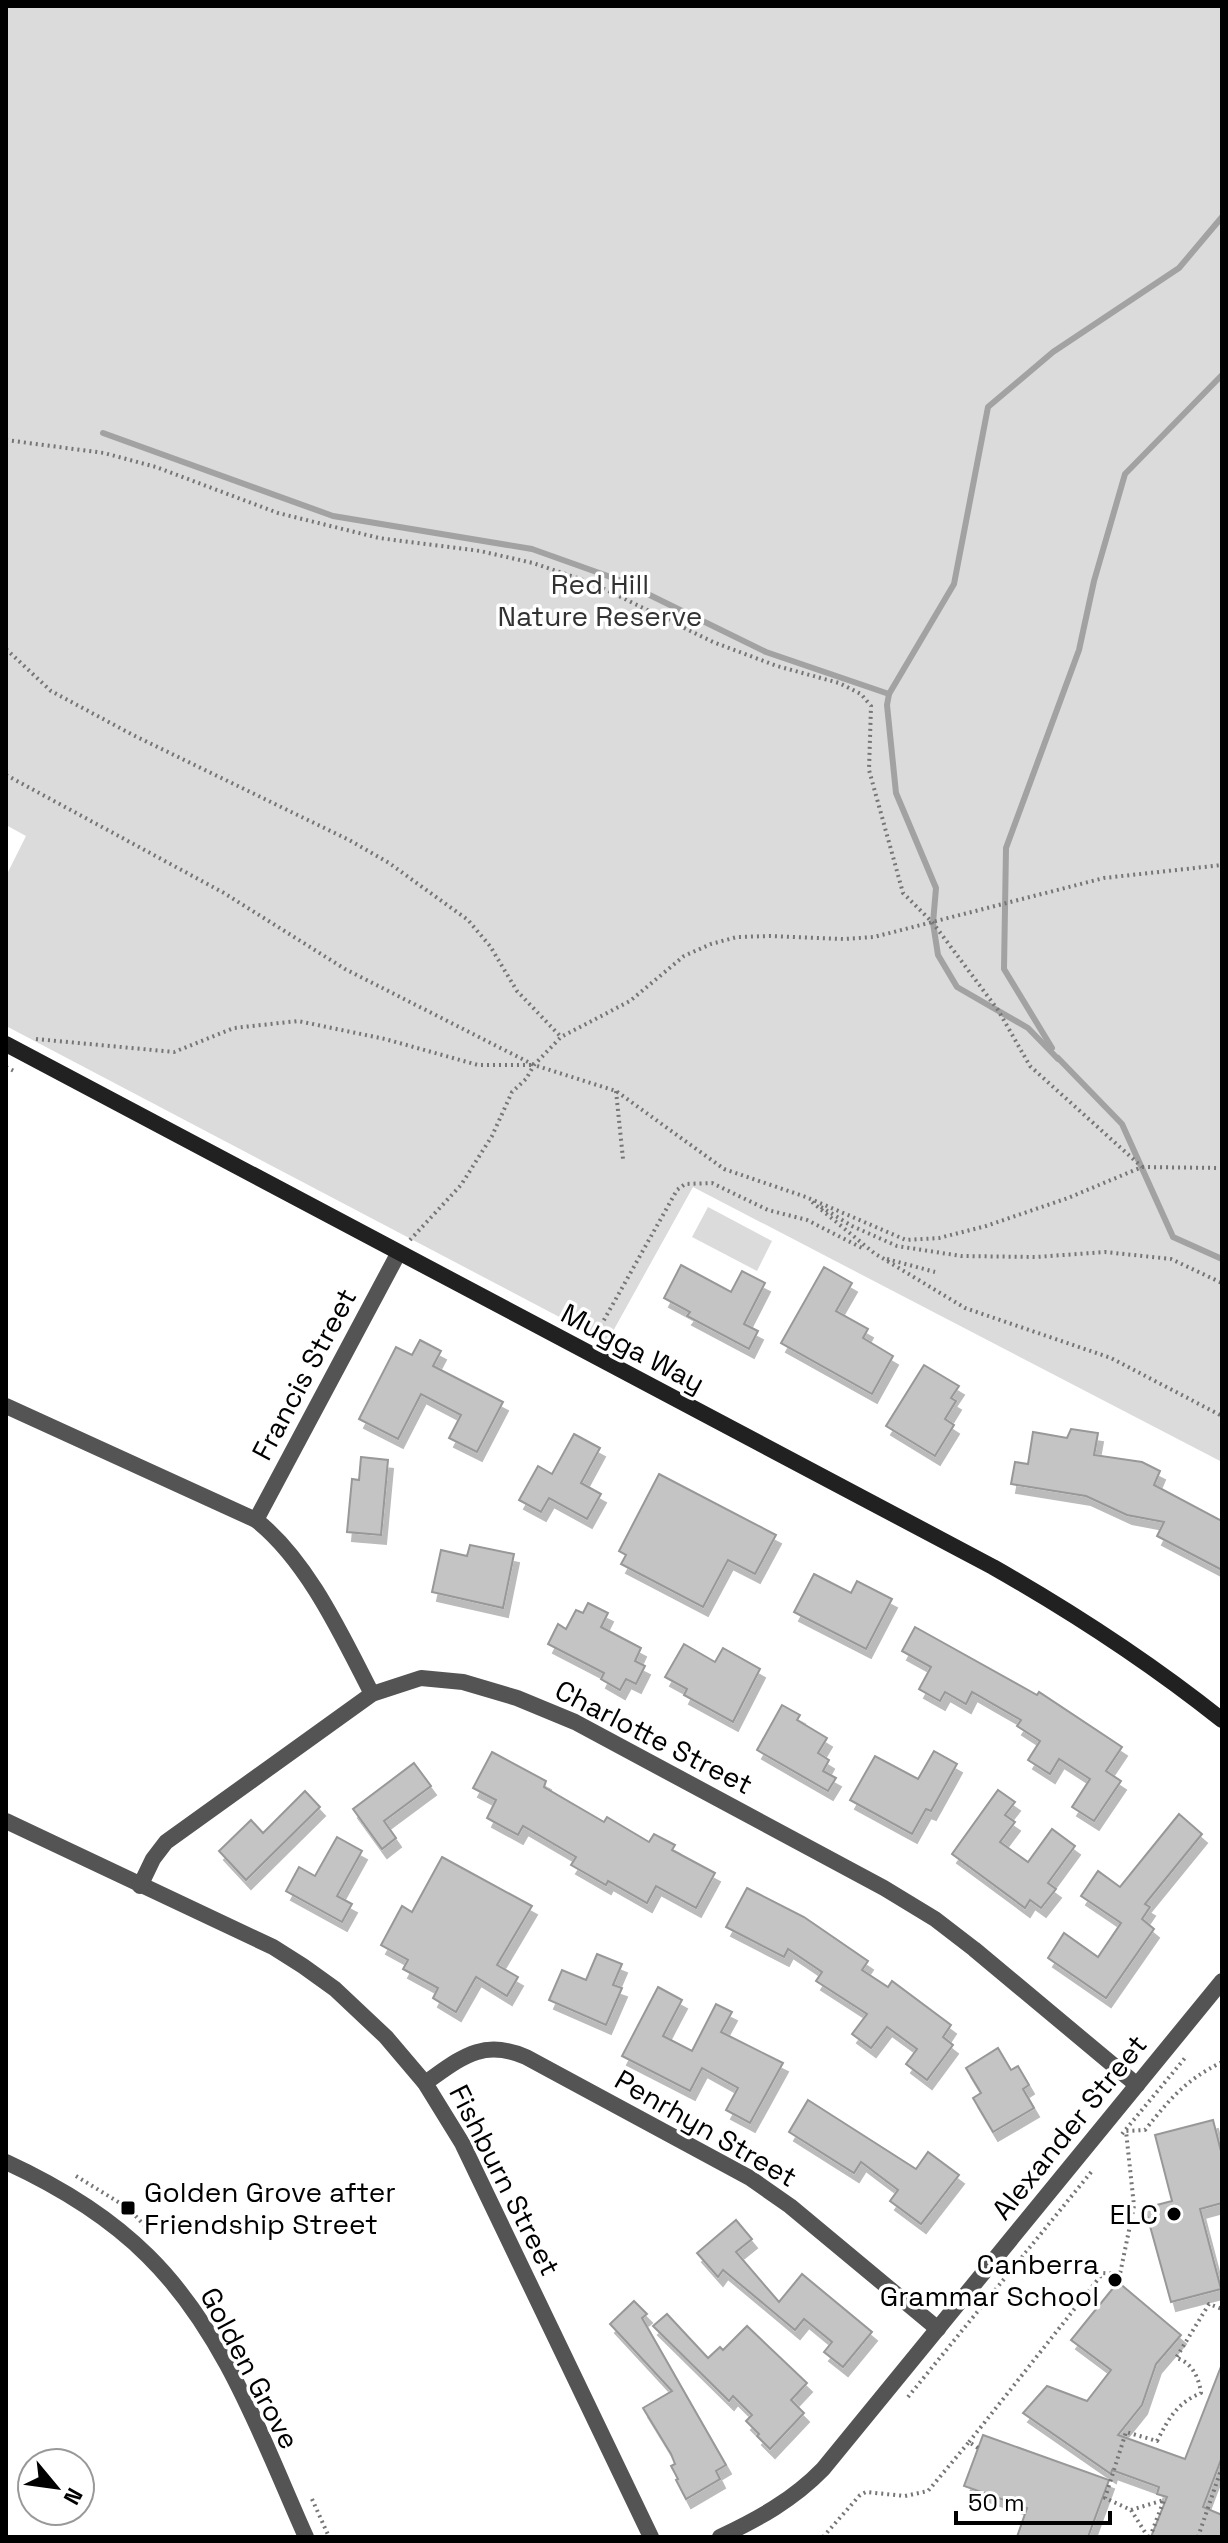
<svg xmlns="http://www.w3.org/2000/svg" width="1228" height="2543" font-family="'Space Grotesk',sans-serif">
	<style>
		.green { fill: #dbdbdb }
		.lines { fill: none; stroke-linecap: round; stroke-linejoin: round }
		.stream { stroke: #a2a2a2; stroke-width: 6 }
		.building { fill: #c4c4c4; stroke: #989898; stroke-width: 2; filter: url(#shadow) }
		.path { stroke: #767676; stroke-width: 4; stroke-dasharray: 2 4; stroke-linecap: butt }
		.minor { stroke: #545454; stroke-width: 16 }
		.secondary { stroke: #212121; stroke-width: 16 }
		.poi-dot { fill: #000; stroke: #fff; stroke-width: 3 }
		.labels { text-anchor: middle; dominant-baseline: central; stroke-width: 7; stroke-linejoin: round; paint-order: stroke }
		.park-label { font-size: 28px; fill: #323232; stroke: #fff }
		.street-label { font-size: 28px; fill: #000; stroke: #fff }
		.poi-label { font-size: 28px; fill: #000; stroke: #fff; text-anchor: end }
	</style>
	<defs>
		<filter id="shadow"><feDropShadow dx="5" dy="9" stdDeviation="0" flood-color="#0004"/></filter>
	</defs>
	<rect width="100%" height="100%" fill="#fff"/>
	<g class="green">
		<path d="M6 6H1222V1462L693 1187 607 1342 6 1026V876L26 836 6 825Z"/>
		<path d="M708 1207 772 1241 757 1271 692 1237Z"/>
	</g>
	<g class="lines">
		<g class="stream">
			<path d="M103 433 333 516 532 549 619 580 766 652 889 694"/>
			<path d="M1052 1048 1004 969 1006 848 1079 650 1094 581 1125 474 1222 375"/>
			<path d="M1058 1058 1122 1124 1173 1237 1222 1259"/>
			<path d="M1058 1059 1028 1028 957 987 938 955 933 923 936 888 896 793 887 705 889 694 954 584 988 407 1053 352 1179 268 1222 217"/>
		</g>
	</g>
	<g class="building">
		<path d="M681 1265 731 1292 742 1271 765 1283 744 1324 758 1331 749 1349 687 1316 690 1312 664 1298Z"/>
		<path d="M824 1267 852 1283 836 1311 868 1329 863 1338 893 1356 872 1394 781 1343Z"/>
		<path d="M420 1340 441 1351 433 1366 503 1402 477 1452 449 1438 461 1415 421 1394 398 1439 359 1419 396 1347 412 1355Z"/>
		<path d="M924 1365 959 1386 951 1398 956 1401 945 1419 954 1425 935 1456 886 1426Z"/>
		<path d="M1071 1429 1098 1433 1094 1455 1142 1462 1160 1471 1154 1485 1222 1521V1570L1157 1536 1164 1522 1127 1515 1086 1496 1011 1484 1015 1462 1028 1464 1033 1432 1067 1438Z"/>
		<path d="M574 1434 600 1448 581 1483 601 1494 587 1519 549 1498 541 1512 519 1500 538 1466 552 1474Z"/>
		<path d="M361 1457 388 1460 381 1535 347 1532 352 1479 359 1480Z"/>
		<path d="M659 1474 776 1535 755 1574 728 1560 703 1607 621 1564 626 1555 619 1551Z"/>
		<path d="M470 1545 514 1554 503 1608 432 1592 441 1550 467 1556Z"/>
		<path d="M814 1574 851 1593 857 1581 892 1599 866 1649 794 1612Z"/>
		<path d="M588 1603 608 1613 601 1627 641 1648 635 1661 645 1666 636 1684 626 1679 620 1690 601 1679 604 1673 548 1644 558 1624 566 1629 576 1610 583 1613Z"/>
		<path d="M915 1627 1037 1695 1039 1692 1122 1747 1106 1771 1121 1781 1094 1821 1072 1807 1090 1779 1059 1759 1050 1774 1028 1760 1040 1741 1017 1726 1021 1720 972 1692 966 1704 945 1692 940 1701 919 1689 931 1667 902 1651Z"/>
		<path d="M684 1644 715 1662 723 1648 760 1669 733 1722 684 1695 687 1689 665 1677Z"/>
		<path d="M782 1705 800 1715 797 1720 827 1738 818 1753 829 1760 823 1771 836 1778 828 1791 757 1750Z"/>
		<path d="M934 1751 957 1764 931 1811 926 1809 912 1834 850 1800 875 1756 918 1779Z"/>
		<path d="M492 1752 546 1781 544 1787 604 1822 607 1817 649 1842 654 1834 675 1845 672 1850 715 1873 696 1908 656 1886 647 1903 608 1881 606 1885 571 1865 576 1857 523 1826 518 1835 487 1818 496 1800 473 1788Z"/>
		<path d="M414 1763 431 1786 384 1821 396 1838 382 1849 353 1809Z"/>
		<path d="M998 1790 1015 1802 1005 1815 1015 1822 1000 1842 1028 1862 1052 1829 1075 1846 1048 1883 1056 1889 1041 1908 1030 1900 1025 1908 952 1854Z"/>
		<path d="M305 1791 320 1807 246 1880 219 1851 251 1820 263 1833Z"/>
		<path d="M1179 1814 1202 1834 1145 1904 1150 1907 1142 1919 1154 1929 1106 1998 1048 1958 1064 1933 1098 1957 1121 1923 1081 1896 1098 1871 1120 1887Z"/>
		<path d="M337 1837 362 1851 337 1896 352 1904 342 1922 286 1891 299 1867 315 1876Z"/>
		<path d="M442 1857 532 1906 497 1965 518 1977 507 1996 476 1977 456 2012 433 1998 438 1988 403 1969 408 1960 381 1945 402 1906 412 1912Z"/>
		<path d="M747 1888 804 1917 868 1961 862 1970 888 1987 892 1981 951 2025 943 2037 953 2045 927 2080 906 2064 917 2049 887 2027 871 2048 852 2034 867 2014 816 1981 822 1972 788 1949 784 1957 726 1927Z"/>
		<path d="M597 1954 622 1964 613 1985 622 1988 606 2025 549 2000 562 1970 586 1980Z"/>
		<path d="M658 1987 682 2000 663 2036 692 2051 716 2004 732 2012 721 2032 783 2063 750 2123 726 2110 738 2088 702 2068 690 2091 622 2056Z"/>
		<path d="M998 2048 1011 2070 1018 2066 1029 2085 1023 2089 1034 2108 993 2132 973 2098 981 2093 966 2068Z"/>
		<path d="M808 2100 916 2169 928 2152 959 2175 921 2224 890 2201 898 2190 861 2162 854 2173 789 2132Z"/>
		<path d="M1213 2120 1222 2155V2203L1200 2209 1221 2289 1171 2302 1145 2208 1172 2201 1155 2135Z"/>
		<path d="M736 2220 752 2239 736 2252 779 2302 802 2274 872 2332 843 2367 824 2352 832 2342 804 2319 795 2330 723 2270 718 2277 697 2253Z"/>
		<path d="M1118 2282 1181 2335 1156 2364 1142 2405 1118 2435 1185 2459 1222 2364V2457L1203 2507 1222 2515V2537H1151L1167 2497 1157 2494 1159 2487 1112 2470 1111 2474 1023 2413 1047 2386 1087 2401 1111 2370 1071 2340Z"/>
		<path d="M634 2301 647 2314 642 2318 726 2465 716 2471 720 2479 686 2499 676 2480 678 2479 671 2466 675 2464 671 2454 643 2408 672 2391 610 2324Z"/>
		<path d="M667 2314 708 2358 720 2347 723 2350 747 2326 807 2383 791 2400 804 2413 770 2449 757 2436 759 2434 746 2421 752 2415 733 2396 729 2401 653 2326Z"/>
		<path d="M983 2435 1109 2480 1088 2537H1017L1027 2508 964 2486Z"/>
	</g>
	<g class="lines">
		<g class="path">
			<path d="M6 440 104 453 156 467 278 513 379 538 480 551 533 563 592 583 713 642 777 666 839 683 861 694 871 706 869 770 903 893 933 923 998 1010 1030 1066 1142 1167"/>
			<path d="M6 649 51 691 133 735 349 840 389 863 468 920 490 946 517 991 561 1037"/>
			<path d="M6 775 224 893 345 969 534 1065 616 1091 724 1169 806 1197 906 1240 939 1238 986 1226 1068 1198 1142 1167 1222 1168"/>
			<path d="M36 1039 174 1052 234 1028 298 1021 385 1039 478 1065H532"/>
			<path d="M6 1067 16 1072"/>
			<path d="M616 1091 623 1159"/>
			<path d="M812 1202 874 1253 965 1308 1111 1358 1222 1416"/>
			<path d="M821 1207 852 1226 897 1246 961 1256 1036 1257 1105 1252 1171 1259 1222 1283"/>
			<path d="M410 1240 461 1185 492 1136 512 1092 526 1079 534 1065 561 1037 630 1001 684 956 711 944 737 937 770 936 844 939 874 937 1104 878 1222 865"/>
			<path d="M887 1259 935 1272"/>
			<path d="M595 1336 677 1190 685 1184 712 1183 768 1210 807 1220 864 1249"/>
			<path d="M1122 2134 1185 2058"/>
			<path d="M76 2176 128 2208 146 2227"/>
			<path d="M908 2397 1092 2171"/>
			<path d="M969 2442 1103 2273 1120 2274 1134 2206 1126 2131 1145 2130C1171 2098 1184 2081 1222 2062"/>
			<path d="M312 2499 329 2537"/>
			<path d="M1131 2510 1164 2500 1150 2537"/>
			<path d="M823 2537 860 2495 866 2492 905 2496 928 2491 969 2442 978 2448"/>
			<path d="M1148 2537 1131 2510 1105 2498 1126 2432 1157 2441C1169 2418 1177 2403 1201 2393 1199 2378 1192 2362 1176 2358L1209 2304 1222 2309"/>
			<path d="M1198 2537 1222 2467"/>
		</g>
		<g class="minor">
			<path d="M6 1406 256 1520C308 1561 342 1636 372 1694"/>
			<path d="M256 1520 398 1254"/>
			<path d="M6 1821 273 1947 303 1966 335 1989 386 2037 425 2083 462 2143 651 2537"/>
			<path d="M140 1886 153 1859 166 1842 372 1694 421 1678 463 1682 517 1698 575 1722 884 1888 935 1919 974 1949 1137 2085"/>
			<path d="M425 2083C461 2058 482 2038 526 2057L750 2178 790 2206 938 2329"/>
			<path d="M6 2162C58 2186 107 2215 148 2256 225 2332 263 2441 306 2537"/>
			<path d="M720 2537C758 2519 793 2500 823 2469L1222 1981"/>
		</g>
		<path class="secondary" d="M6 1044 993 1567C1074 1613 1149 1662 1222 1720"/>
	</g>
	<g class="poi-dot">
		<rect x="120" y="2200" width="16" height="16" rx="4"/>
		<circle cx="1174" cy="2214" r="8"/>
		<circle cx="1115" cy="2280" r="8"/>
	</g>
	<g class="labels">
		<g class="park-label">
			<text x="600" y="584">Red Hill<tspan x="600" dy="32">Nature Reserve</tspan></text>
		</g>
		<g class="street-label">
			<text transform="translate(633 1348) rotate(28)">Mugga Way</text>
			<text transform="translate(304 1374) rotate(-62)">Francis Street</text>
			<text transform="translate(654 1737) rotate(27)">Charlotte Street</text>
			<text transform="translate(1069 2127) rotate(-51)">Alexander Street</text>
			<text transform="translate(706 2128) rotate(30)">Penrhyn Street</text>
			<text transform="translate(505 2180) rotate(63)">Fishburn Street</text>
			<text transform="translate(250 2368) rotate(62)">Golden Grove</text>
		</g>
		<g class="poi-label">
			<text x="144" y="2192" text-anchor="start">Golden Grove after<tspan x="144" dy="32">Friendship Street</tspan></text>
			<text x="1158" y="2214">ELC</text>
			<text x="1099" y="2264">Canberra<tspan x="1099" dy="32">Grammar School</tspan></text>
		</g>
	</g>
	<rect width="1228" height="2543" fill="none" stroke="#000000" stroke-width="16"/>
	<g transform="translate(56 2487) rotate(119)"><circle r="38" fill="#ffffff" stroke="#999999" stroke-width="2"/>
	<path d="M0-6L14 30L0 20L-14 30Z" fill="#000000"/>
	<text y="-12" font-size="22" font-weight="bold" text-anchor="middle" fill="#000000">N</text>
	</g>
	<path d="M956 2511v12h154v-12" fill="none" stroke="#000000" stroke-width="4"/>
	<text x="968" y="2511" font-size="24" fill="#000000" stroke="#ffffff" stroke-width="6" paint-order="stroke">50 m</text>
</svg>
